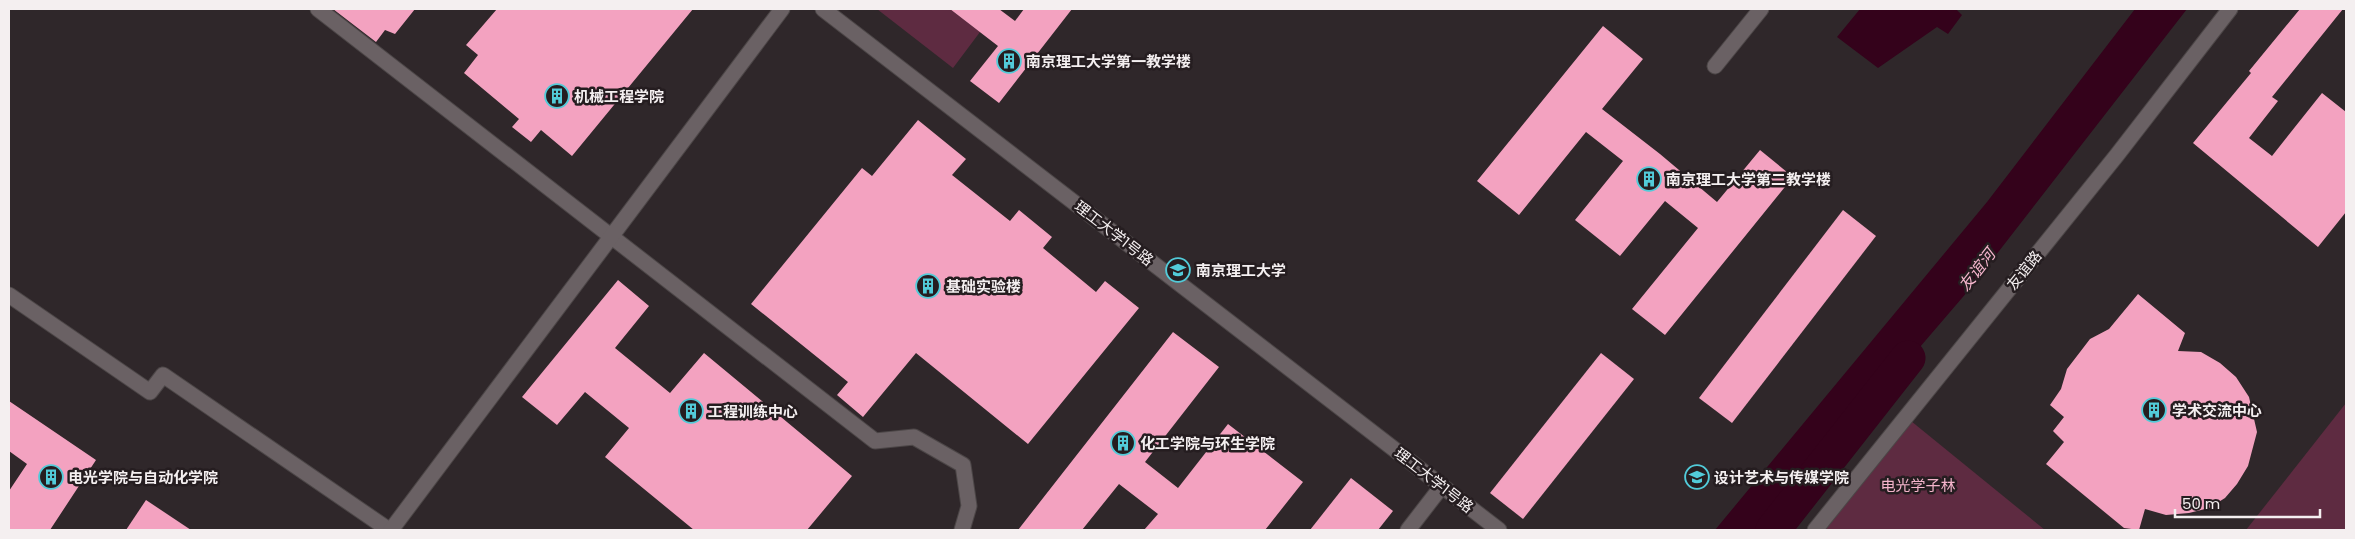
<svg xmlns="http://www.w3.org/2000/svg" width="2355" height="539" font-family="Poppins,'Noto Sans SC',sans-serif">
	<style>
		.green { fill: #5e2b41 }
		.water { fill: #34021b }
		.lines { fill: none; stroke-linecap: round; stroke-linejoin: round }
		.river { stroke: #34021b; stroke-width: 35 }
		.building { fill: #f3a2c0 }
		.street-casing { stroke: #4c4647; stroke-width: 17 }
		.street { stroke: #6a6164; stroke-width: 15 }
		.labels { text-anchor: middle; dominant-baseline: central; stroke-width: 5; stroke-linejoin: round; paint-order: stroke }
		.poi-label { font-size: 15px; font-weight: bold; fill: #f4eff0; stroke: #251d20; text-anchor: start }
		.street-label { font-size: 15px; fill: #f4eff0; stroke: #251d20 }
		.park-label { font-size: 15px; fill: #f4b4cb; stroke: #251d20 }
		.water-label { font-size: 16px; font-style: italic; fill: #f6b6cd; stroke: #251d20 }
	</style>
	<rect width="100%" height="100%" fill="#2f272a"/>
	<g class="green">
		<path d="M877 9H950L980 32 953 68Z"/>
		<path d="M2346 403V530H2246Z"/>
		<path d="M1911 421 2045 530H1824Z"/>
	</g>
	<g class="water">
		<path d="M1860 9H1956L1962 15 1948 34 1937 27 1878 68 1837 37Z"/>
		<path d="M2135 9H2187L1968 291 1763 530H1715L1987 202Z"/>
	</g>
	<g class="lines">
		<path class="river" d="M1773 530 1908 358"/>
	</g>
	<g class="building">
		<path d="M333 9H415L395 34 385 30 376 42Z"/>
		<path d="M497 9H693L572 156 541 130 531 142 512 127 519 119 464 73 478 55 466 45Z"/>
		<path d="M950 9H999L1015 21 1024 9H1072L999 103 970 81 998 46Z"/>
		<path d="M2300 9H2343L2272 97 2278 101 2249 138 2272 156 2322 93 2346 112V212L2318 247 2193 143 2251 73 2249 71Z"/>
		<path d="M1603 26 1643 59 1602 109 1660 154 1717 202 1760 150 1793 177 1665 335 1632 309 1698 228 1665 201 1620 256 1575 220 1623 161 1586 132 1519 215 1477 181Z"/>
		<path d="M918 120 966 159 952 175 1010 221 1019 210 1052 237 1043 248 1096 292 1105 281 1139 308 1028 444 916 353 863 417 837 395 848 382 751 304 862 168 872 176Z"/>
		<path d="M1843 210 1876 236 1732 423 1699 398Z"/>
		<path d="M618 280 649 306 615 348 670 393 704 353 852 476 807 530H694L605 457 629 428 585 392 557 425 522 397Z"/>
		<path d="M2138 294 2185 333 2178 351 2201 352 2220 363 2236 377 2249 397 2257 432 2248 466 2237 484 2225 498 2209 508 2189 513 2166 515 2145 509 2139 530 2124 528 2046 464 2064 442 2053 431 2064 417 2050 405 2061 389 2067 369 2090 339 2109 329Z"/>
		<path d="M1173 332 1219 367 1145 462 1178 488 1228 424 1303 482 1265 530H1144L1158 514 1119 484 1082 530H1018Z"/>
		<path d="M1601 353 1634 379 1523 519 1490 493Z"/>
		<path d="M9 401 96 460 50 530H9V491L27 464 9 451Z"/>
		<path d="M1351 478 1393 511 1378 530H1310Z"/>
		<path d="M146 500 191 530H126Z"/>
	</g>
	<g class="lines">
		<g class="street-casing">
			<g id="street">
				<path d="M318 9 875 441 914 437 963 465 969 506 962 530"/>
				<path d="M823 9 1499 530"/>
				<path d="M1715 66 1761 9"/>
				<path d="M9 295 150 392 163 375 389 530"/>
				<path d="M391 530 782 9"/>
				<path d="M1408 530 1442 486"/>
				<path d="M1815 530 2117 155 2230 9"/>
			</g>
		</g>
		<use href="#street" class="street"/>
	</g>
	<defs>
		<g id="building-ring" transform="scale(1.25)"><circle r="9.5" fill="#251d20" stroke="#52cbd9" stroke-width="1.5"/><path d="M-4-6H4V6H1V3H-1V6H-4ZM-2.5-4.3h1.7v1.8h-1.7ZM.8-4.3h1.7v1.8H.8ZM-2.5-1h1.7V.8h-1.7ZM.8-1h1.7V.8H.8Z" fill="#52cbd9"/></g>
		<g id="university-ring" transform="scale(1.25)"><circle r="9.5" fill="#251d20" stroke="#52cbd9" stroke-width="1.5"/><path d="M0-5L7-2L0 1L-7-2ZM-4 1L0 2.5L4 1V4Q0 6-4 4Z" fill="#52cbd9"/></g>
	</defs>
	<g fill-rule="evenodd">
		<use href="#building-ring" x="1009" y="61"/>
		<use href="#building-ring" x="557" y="96"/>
		<use href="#building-ring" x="1649" y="179"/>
		<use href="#university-ring" x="1178" y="270"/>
		<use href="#building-ring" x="928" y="286"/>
		<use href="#building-ring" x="2154" y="410"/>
		<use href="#building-ring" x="691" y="411"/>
		<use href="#building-ring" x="1123" y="443"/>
		<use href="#building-ring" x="51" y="477"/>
		<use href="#university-ring" x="1697" y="477"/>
	</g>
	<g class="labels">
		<g class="poi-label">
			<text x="1026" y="61">南京理工大学第一教学楼</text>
			<text x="574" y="96">机械工程学院</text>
			<text x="1666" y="179">南京理工大学第二教学楼</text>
			<text x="1196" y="270">南京理工大学</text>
			<text x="946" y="286">基础实验楼</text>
			<text x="2172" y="410">学术交流中心</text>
			<text x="708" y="411">工程训练中心</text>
			<text x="1140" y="443">化工学院与环生学院</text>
			<text x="68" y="477">电光学院与自动化学院</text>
			<text x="1714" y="477">设计艺术与传媒学院</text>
		</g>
		<g class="street-label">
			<text transform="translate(1114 233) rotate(38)">理工大学1号路</text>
			<text transform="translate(2024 270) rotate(-51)">友谊路</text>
			<text transform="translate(1434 480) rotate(38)">理工大学1号路</text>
		</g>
		<g class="park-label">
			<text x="1918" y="485">电光学子林</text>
		</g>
		<g class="water-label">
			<text transform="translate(1977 270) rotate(-52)">友谊河</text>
		</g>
	</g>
	<rect width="2355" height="539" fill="none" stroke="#f4eff0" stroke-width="20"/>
	<path d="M2175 509v8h145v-8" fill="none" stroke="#f4eff0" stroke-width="2.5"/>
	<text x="2182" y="509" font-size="15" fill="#f4eff0" stroke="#251d20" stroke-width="4" paint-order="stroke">50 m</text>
</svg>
